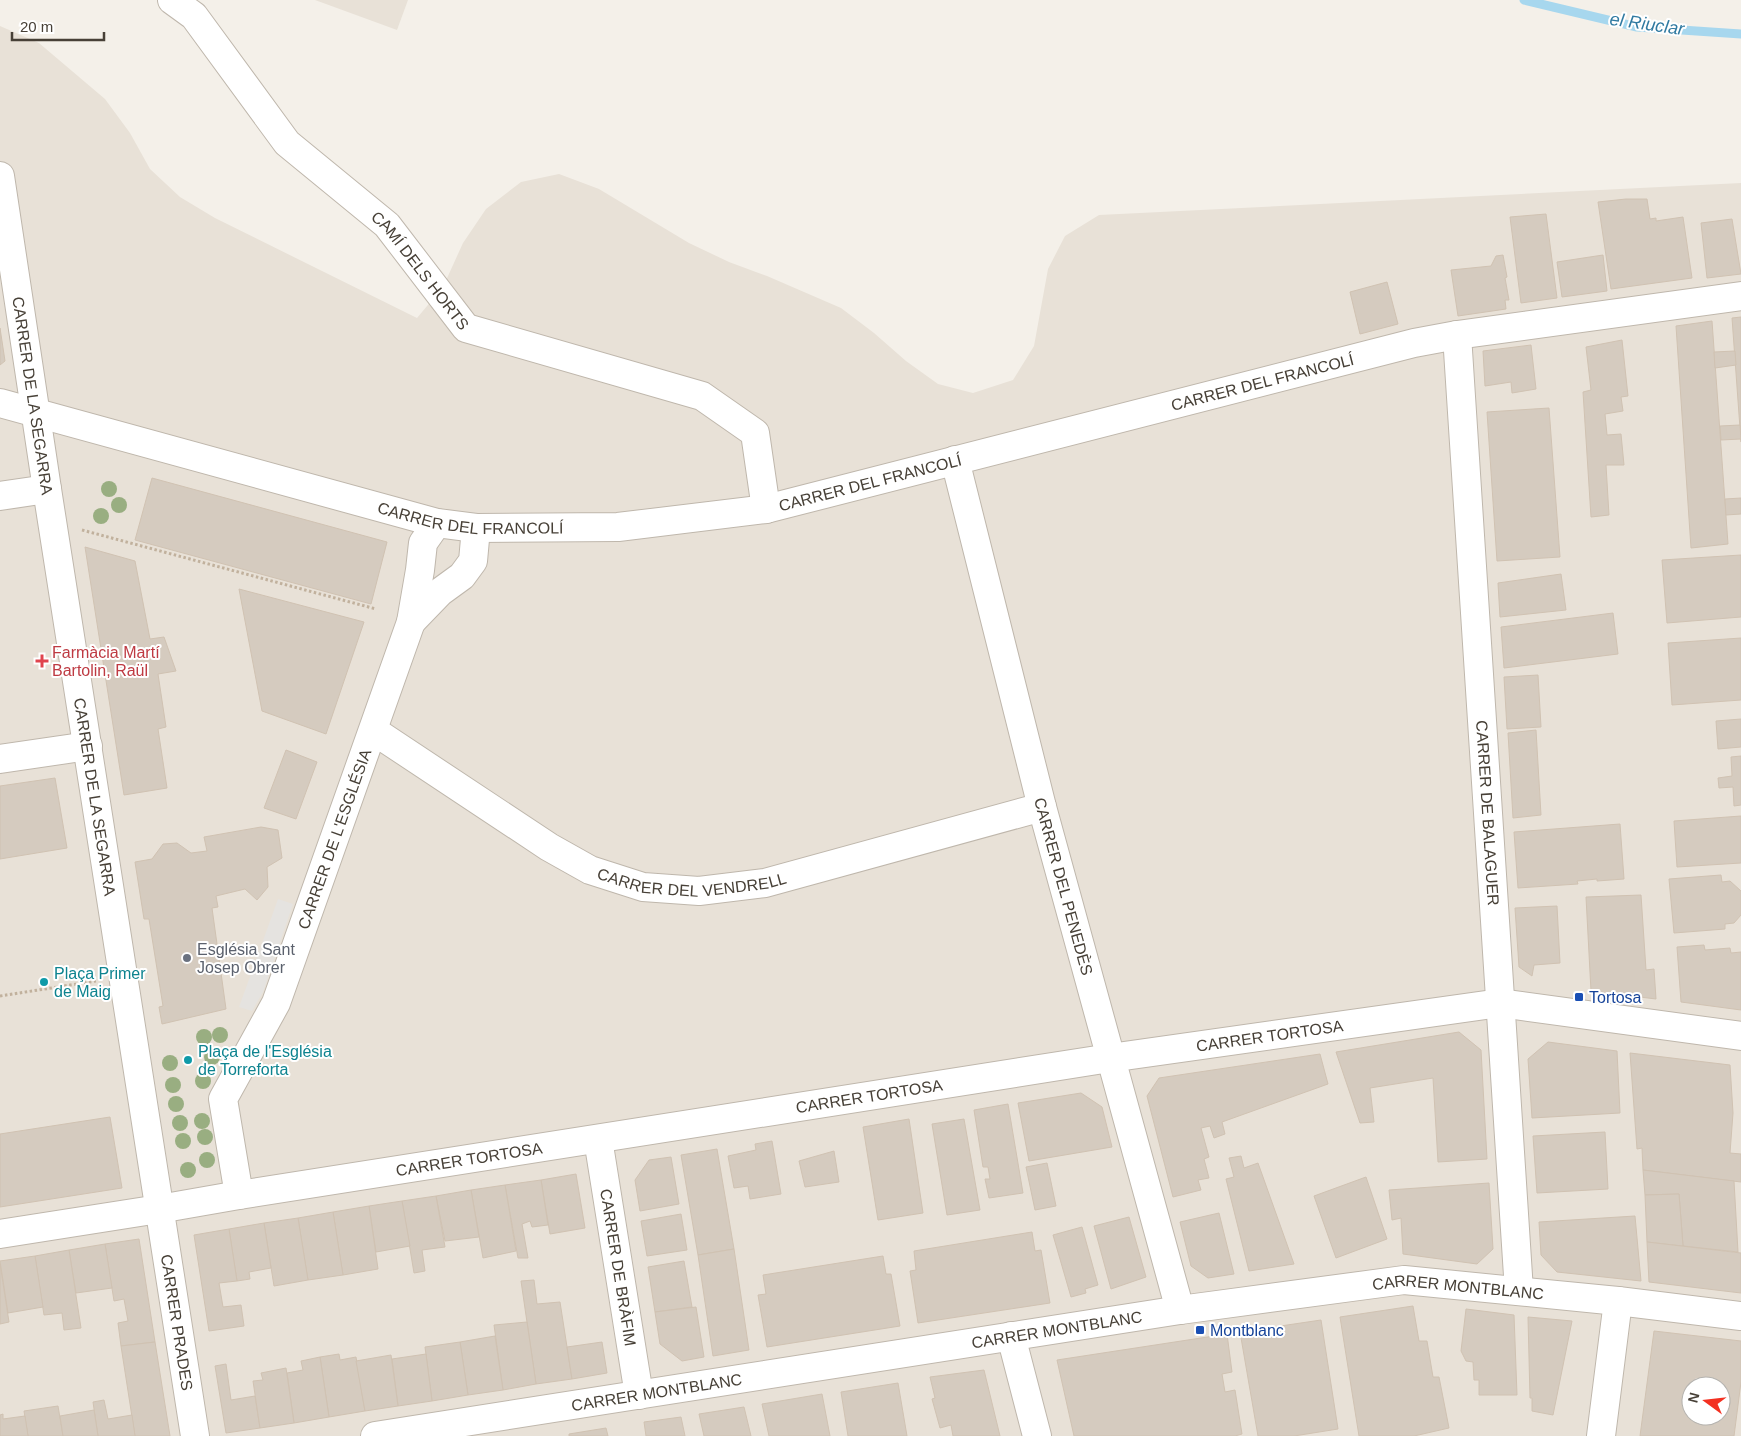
<svg xmlns="http://www.w3.org/2000/svg" width="1741" height="1436" font-family="Helvetica,sans-serif">
	<style>
		.residential { fill: #e8e1d7; fill-rule: evenodd }
		.parking { fill: #e5e3e0 }
		.lines { fill: none; stroke-linecap: round; stroke-linejoin: round }
		.stream { stroke: #a7d7ee; stroke-width: 9 }
		.building { fill: #d5cbbf; stroke: #d0c2b2; fill-rule: evenodd }
		.minor-casing { stroke: #bfb7ac; stroke-width: 30 }
		.path { stroke: #c1b19d; stroke-width: 3; stroke-dasharray: 2.5 2.5; stroke-linecap: butt }
		.minor { stroke: #fff; stroke-width: 28 }
		.tree { fill: #99ae81 }
		.health-dot { fill: #e0444e; stroke: #fff; stroke-width: 2 }
		.worship-dot { fill: #6b7280; stroke: #fff; stroke-width: 2 }
		.culture-dot { fill: #0f9aa8; stroke: #fff; stroke-width: 2 }
		.transit-dot { fill: #1a4fb4; stroke: #fff; stroke-width: 2 }
		.labels { text-anchor: middle; dominant-baseline: central; stroke-width: 4; stroke-linejoin: round; paint-order: stroke }
		.street-label { font-size: 16px; fill: #474037; stroke: #fff }
		.health-label { font-size: 16px; fill: #be3a42; stroke: #fff; text-anchor: start }
		.worship-label { font-size: 16px; fill: #5b616d; stroke: #fff; text-anchor: start }
		.culture-label { font-size: 16px; fill: #0d838f; stroke: #fff; text-anchor: start }
		.transit-label { font-size: 16px; fill: #164399; stroke: #fff; text-anchor: start }
		.water-label { font-size: 18px; font-style: italic; fill: #307aa1; stroke: #fff }
	</style>
	<rect width="100%" height="100%" fill="#f4f0e9"/>
	<g class="residential">
		<path d="M315 0H408L397 30Z"/>
		<path d="M0 26 39 43 105 99 130 133 150 169 180 197 215 218 417 318 443 287 463 243 486 209 521 182 559 174 599 189 689 243 729 262 767 276 841 308 874 333 906 361 938 384 973 393 1013 380 1034 346 1048 269 1065 236 1099 215 1741 183V1436H0ZM1691 1386H1721V1416H1691Z"/>
	</g>
	<path class="parking" d="M278 899 293 904 263 992 252 1011 239 1007Z"/>
	<g class="lines">
		<path class="stream" d="M1524 0 1637 27 1741 34"/>
	</g>
	<g class="building">
		<path d="M1626 199H1647L1650 219 1656 218V221L1683 217 1692 278 1611 289 1598 202Z"/>
		<path d="M1546 214 1557 298 1521 303 1510 217Z"/>
		<path d="M1732 219 1741 274 1707 278 1701 223Z"/>
		<path d="M1503 255 1507 277 1505 278 1509 300H1505L1506 309 1458 316 1451 270 1491 266 1496 256Z"/>
		<path d="M1603 255 1607 291 1562 297 1557 262Z"/>
		<path d="M1387 282 1398 324 1360 334 1350 292Z"/>
		<path d="M1741 317V442L1732 318Z"/>
		<path d="M1712 321 1728 544 1691 548 1676 326Z"/>
		<path d="M0 328 5 361 0 365Z"/>
		<path d="M1622 340 1628 396 1621 397 1623 411 1605 414 1607 435 1621 434 1624 465H1606L1609 515 1591 517 1583 392 1591 390 1586 347Z"/>
		<path d="M1531 345 1536 389 1512 393 1511 382 1485 386 1483 351Z"/>
		<path d="M1735 351 1736 365 1715 368 1714 352Z"/>
		<path d="M1549 408 1560 557 1497 561 1487 412Z"/>
		<path d="M1740 425 1741 439 1721 440 1720 426Z"/>
		<path d="M152 478 387 542 371 604 135 540Z"/>
		<path d="M1741 498V514L1726 515 1725 499Z"/>
		<path d="M85 547 135 561 150 639 164 637 176 671 158 674 166 727 158 729 167 788 124 795Z"/>
		<path d="M1741 555V617L1667 623 1662 560Z"/>
		<path d="M1561 574 1566 610 1500 617 1498 583Z"/>
		<path d="M239 589 364 622 326 734 262 711Z"/>
		<path d="M1613 613 1618 654 1504 668 1501 627Z"/>
		<path d="M1741 638V700L1672 705 1668 643Z"/>
		<path d="M1538 675 1541 727 1507 729 1504 677Z"/>
		<path d="M1741 719V747L1718 749 1716 721Z"/>
		<path d="M1536 730 1541 815 1513 818 1508 733Z"/>
		<path d="M286 750 317 762 296 819 264 808Z"/>
		<path d="M1741 756V805L1734 806 1733 787 1719 788 1718 778 1732 776 1731 757Z"/>
		<path d="M55 778 67 848 0 859V786Z"/>
		<path d="M1741 816V863L1677 867 1674 821Z"/>
		<path d="M1620 824 1624 879 1597 881V879L1577 881 1578 884 1518 888 1514 832Z"/>
		<path d="M261 827 278 830 282 858 267 867 268 887 257 900 245 889 216 896 218 907 212 908 226 1009 162 1024 159 1007 163 1006 149 919H144L135 862 152 859 163 844 177 843 191 853 207 851 204 837Z"/>
		<path d="M1721 875 1722 882 1730 881 1741 891V915L1734 923 1725 924V929L1674 933 1669 879Z"/>
		<path d="M1641 895 1646 970 1654 969 1656 999 1591 991 1586 897Z"/>
		<path d="M1557 906 1560 963 1534 965 1532 976 1519 967 1515 908Z"/>
		<path d="M1704 945 1705 950 1730 948 1731 953 1741 952V1010L1681 1002 1677 947Z"/>
		<path d="M1459 1032 1481 1050 1487 1159 1438 1162 1433 1078 1370 1088 1374 1122 1360 1123 1336 1052Z"/>
		<path d="M1548 1042 1617 1051 1620 1113 1532 1118 1528 1059Z"/>
		<path d="M1630 1053 1730 1065 1733 1113 1730 1153 1741 1154V1182L1643 1170 1642 1148 1637 1149Z"/>
		<path d="M1320 1054 1328 1084 1222 1122 1225 1134 1214 1138 1210 1126 1201 1128 1209 1157 1204 1159 1209 1178 1198 1180 1201 1190 1173 1197 1147 1096 1159 1078Z"/>
		<path d="M1081 1093 1102 1107 1112 1147 1029 1161 1018 1103Z"/>
		<path d="M1008 1104 1023 1193 989 1198 985 1179H990L988 1167H983L974 1110Z"/>
		<path d="M110 1117 122 1188 0 1207V1134Z"/>
		<path d="M909 1119 923 1213 878 1220 863 1127Z"/>
		<path d="M964 1119 980 1210 947 1215 932 1124Z"/>
		<path d="M1605 1132 1608 1189 1537 1193 1533 1136Z"/>
		<path d="M772 1141 781 1194 750 1199 748 1186 734 1188 728 1156 756 1150 755 1144Z"/>
		<path d="M717 1149 734 1249 698 1255 681 1155Z"/>
		<path d="M834 1151 839 1182 805 1187 799 1161Z"/>
		<path d="M1241 1156 1244 1168 1258 1163 1294 1264 1249 1271 1226 1179 1234 1177 1229 1158Z"/>
		<path d="M671 1157 679 1204 640 1211 635 1180 649 1160Z"/>
		<path d="M1047 1163 1056 1206 1035 1210 1026 1167Z"/>
		<path d="M1643 1170 1734 1181 1738 1252 1683 1246 1679 1194 1645 1195Z"/>
		<path d="M576 1174 585 1228 550 1234 541 1180Z"/>
		<path d="M1366 1177 1387 1239 1336 1258 1314 1196Z"/>
		<path d="M541 1180 548 1225 532 1227 530 1221 522 1224 528 1258H518L505 1185Z"/>
		<path d="M1489 1183 1493 1249 1477 1264 1403 1254 1401 1218 1392 1220 1389 1190Z"/>
		<path d="M505 1185 516 1251 483 1258 471 1190Z"/>
		<path d="M471 1190 479 1237 445 1241 436 1196Z"/>
		<path d="M1679 1194 1683 1246 1647 1242 1645 1195Z"/>
		<path d="M436 1196 445 1247 422 1250 425 1271 414 1273 402 1201Z"/>
		<path d="M402 1201 410 1246 376 1252 369 1206Z"/>
		<path d="M369 1206 378 1269 343 1275 333 1212Z"/>
		<path d="M333 1212 343 1275 308 1280 298 1218Z"/>
		<path d="M1219 1213 1234 1274 1208 1278 1191 1266 1180 1222Z"/>
		<path d="M681 1214 687 1250 647 1256 641 1221Z"/>
		<path d="M1635 1216 1641 1281 1557 1272 1541 1255 1539 1222Z"/>
		<path d="M1129 1217 1146 1277 1111 1289 1094 1226Z"/>
		<path d="M298 1218 308 1280 274 1286 264 1223Z"/>
		<path d="M264 1223 271 1268 249 1272 250 1279 237 1281 229 1229Z"/>
		<path d="M1082 1227 1098 1285 1085 1289 1086 1293 1071 1297 1053 1235Z"/>
		<path d="M229 1229 237 1281 219 1283 223 1307 241 1305 244 1326 209 1331 194 1235Z"/>
		<path d="M1032 1232 1035 1251 1041 1250 1050 1303 918 1323 910 1271 916 1270 914 1251Z"/>
		<path d="M139 1239 155 1342 121 1346 118 1323 128 1321 124 1299 114 1301 105 1244Z"/>
		<path d="M1647 1242 1741 1253V1293L1649 1282Z"/>
		<path d="M105 1244 112 1288 76 1293 69 1250Z"/>
		<path d="M734 1249 749 1350 713 1356 698 1255Z"/>
		<path d="M69 1250 81 1328 64 1330 62 1313 44 1315 35 1256Z"/>
		<path d="M35 1256 43 1307 8 1313 0 1261Z"/>
		<path d="M883 1256 886 1274H891L900 1326 767 1347 758 1295 766 1294 763 1275Z"/>
		<path d="M684 1261 692 1307 655 1312 648 1267Z"/>
		<path d="M0 1264 9 1322 0 1324Z"/>
		<path d="M534 1280 537 1304 560 1302 572 1379 536 1384 521 1281Z"/>
		<path d="M1413 1306 1419 1341H1427L1433 1377H1439L1449 1428 1414 1436H1359L1340 1317Z"/>
		<path d="M696 1307 704 1357 682 1361 660 1344 655 1312Z"/>
		<path d="M1466 1309 1514 1315 1517 1395H1479V1380H1474L1473 1362 1466 1361 1461 1351Z"/>
		<path d="M1528 1317 1572 1321 1553 1415 1532 1411V1398H1530Z"/>
		<path d="M1321 1320 1338 1429 1294 1436H1258L1240 1332Z"/>
		<path d="M527 1322 536 1384 503 1390 494 1325Z"/>
		<path d="M1654 1331 1741 1341V1382L1734 1436H1640ZM1691 1386H1721V1416H1691Z"/>
		<path d="M1227 1334 1232 1372 1222 1374 1225 1392 1235 1390 1242 1434 1235 1436H1074L1057 1360Z"/>
		<path d="M495 1336 503 1390 468 1395 460 1342Z"/>
		<path d="M155 1342 170 1436H135L121 1346Z"/>
		<path d="M460 1342 468 1395 432 1401 425 1347Z"/>
		<path d="M602 1342 607 1373 572 1379 567 1347Z"/>
		<path d="M339 1354 340 1360 356 1357 365 1411 329 1417 320 1357Z"/>
		<path d="M426 1354 432 1401 398 1406 392 1359Z"/>
		<path d="M391 1355 398 1406 365 1411 356 1361Z"/>
		<path d="M320 1357 329 1417 294 1423 287 1373 303 1370 301 1361Z"/>
		<path d="M226 1364 231 1400 255 1396 260 1428 226 1433 215 1366Z"/>
		<path d="M286 1368 294 1423 260 1428 253 1381 263 1380 261 1373Z"/>
		<path d="M984 1370 1000 1436H953L951 1425 940 1428 932 1399 935 1398 930 1377Z"/>
		<path d="M898 1383 907 1436H848L841 1392Z"/>
		<path d="M822 1394 830 1436H769L762 1404Z"/>
		<path d="M104 1400 108 1419 132 1415 135 1436H98L93 1402Z"/>
		<path d="M58 1406 63 1436H28L24 1411Z"/>
		<path d="M744 1407 751 1436H704L699 1414Z"/>
		<path d="M94 1410 98 1436H63L60 1416Z"/>
		<path d="M3 1414V1419L25 1416 28 1436H0V1415Z"/>
		<path d="M681 1417 685 1436H646L644 1422Z"/>
		<path d="M606 1428 608 1436H569V1434Z"/>
	</g>
	<g class="lines">
		<g class="minor-casing">
			<g id="minor">
				<path id="s1" d="M172 0 194 16 287 143 387 225 466 328 702 396 755 433 766 509"/>
				<path id="s2" d="M0 176 47 489 195 1436"/>
				<path id="s3" d="M1457 335 1519 1291"/>
				<path id="s4" d="M0 403 437 523 476 528 618 527 766 509 1414 343 1457 335 1741 296"/>
				<path id="s5" d="M955 460 1042 807 1180 1310"/>
				<path d="M0 496 47 489"/>
				<path d="M411 622 440 592 462 576 473 561 476 528"/>
				<path id="s6" d="M374 731 549 847 590 870 643 887 699 891 765 883 1042 807"/>
				<path d="M0 759 88 746"/>
				<path id="s7" d="M598 1139 639 1395"/>
				<path id="s8" d="M239 1195 223 1099 276 1003 411 622 420 570 423 543 437 523"/>
				<path id="s9" d="M0 1234 159 1209 239 1195 1110 1058 1500 1003 1741 1036"/>
				<path d="M1011 1336 1037 1436"/>
				<path id="s10" d="M375 1436 1180 1310 1404 1280 1618 1301 1741 1316"/>
				<path d="M1601 1436 1618 1301"/>
			</g>
		</g>
		<g class="path">
			<path d="M82 530 376 609"/>
			<path d="M0 996 96 981"/>
		</g>
		<use href="#minor" class="minor"/>
	</g>
	<g class="tree">
		<circle cx="109" cy="489" r="8"/>
		<circle cx="119" cy="505" r="8"/>
		<circle cx="101" cy="516" r="8"/>
		<circle cx="220" cy="1035" r="8"/>
		<circle cx="204" cy="1037" r="8"/>
		<circle cx="212" cy="1057" r="8"/>
		<circle cx="170" cy="1063" r="8"/>
		<circle cx="203" cy="1081" r="8"/>
		<circle cx="173" cy="1085" r="8"/>
		<circle cx="176" cy="1104" r="8"/>
		<circle cx="202" cy="1121" r="8"/>
		<circle cx="180" cy="1123" r="8"/>
		<circle cx="205" cy="1137" r="8"/>
		<circle cx="183" cy="1141" r="8"/>
		<circle cx="207" cy="1160" r="8"/>
		<circle cx="188" cy="1170" r="8"/>
	</g>
	<path class="health-dot" d="M39.5 653.5h5v5h5v5h-5v5h-5v-5h-5v-5h5z"/>
	<circle class="worship-dot" cx="187" cy="958" r="5"/>
	<g class="culture-dot">
		<circle cx="44" cy="982" r="5"/>
		<circle cx="188" cy="1060" r="5"/>
	</g>
	<g class="transit-dot">
		<rect x="1574" y="992" width="10" height="10" rx="2.5"/>
		<rect x="1195" y="1325" width="10" height="10" rx="2.5"/>
	</g>
	<g class="labels">
		<g class="street-label">
			<text stroke="none"><textPath href="#s1" startOffset="370">CAMÍ DELS HORTS</textPath></text>
			<text stroke="none"><textPath href="#s4" startOffset="1296">CARRER DEL FRANCOLÍ</textPath></text>
			<text stroke="none"><textPath href="#s2" startOffset="222">CARRER DE LA SEGARRA</textPath></text>
			<text stroke="none"><textPath href="#s4" startOffset="891">CARRER DEL FRANCOLÍ</textPath></text>
			<text stroke="none"><textPath href="#s4" startOffset="486">CARRER DEL FRANCOLÍ</textPath></text>
			<text stroke="none"><textPath href="#s2" startOffset="628">CARRER DE LA SEGARRA</textPath></text>
			<text stroke="none"><textPath href="#s3" startOffset="479">CARRER DE BALAGUER</textPath></text>
			<text stroke="none"><textPath href="#s8" startOffset="381">CARRER DE L'ESGLÉSIA</textPath></text>
			<text stroke="none"><textPath href="#s6" startOffset="361">CARRER DEL VENDRELL</textPath></text>
			<text stroke="none"><textPath href="#s5" startOffset="440">CARRER DEL PENEDÈS</textPath></text>
			<text stroke="none"><textPath href="#s9" startOffset="1285">CARRER TORTOSA</textPath></text>
			<text stroke="none"><textPath href="#s9" startOffset="880">CARRER TORTOSA</textPath></text>
			<text stroke="none"><textPath href="#s9" startOffset="475">CARRER TORTOSA</textPath></text>
			<text stroke="none"><textPath href="#s7" startOffset="130">CARRER DE BRÀFIM</textPath></text>
			<text stroke="none"><textPath href="#s10" startOffset="1095">CARRER MONTBLANC</textPath></text>
			<text stroke="none"><textPath href="#s2" startOffset="1160">CARRER PRADES</textPath></text>
			<text stroke="none"><textPath href="#s10" startOffset="690">CARRER MONTBLANC</textPath></text>
			<text stroke="none"><textPath href="#s10" startOffset="285">CARRER MONTBLANC</textPath></text>
		</g>
		<g class="health-label">
			<text x="52" y="652">Farmàcia Martí<tspan x="52" dy="18">Bartolin, Raül</tspan></text>
		</g>
		<g class="worship-label">
			<text x="197" y="949">Església Sant<tspan x="197" dy="18">Josep Obrer</tspan></text>
		</g>
		<g class="culture-label">
			<text x="54" y="973">Plaça Primer<tspan x="54" dy="18">de Maig</tspan></text>
			<text x="198" y="1051">Plaça de l'Església<tspan x="198" dy="18">de Torreforta</tspan></text>
		</g>
		<g class="transit-label">
			<text x="1589" y="997">Tortosa</text>
			<text x="1210" y="1330">Montblanc</text>
		</g>
		<g class="water-label">
			<text transform="translate(1647 24) rotate(8)">el Riuclar</text>
		</g>
	</g>
	<g transform="translate(1706 1401) rotate(285)"><circle r="24" fill="#ffffff" stroke="#b5b3af"/>
	<path d="M0-4L9 19L0 12L-9 19Z" fill="#f33021"/>
	<text y="-8" font-size="14" font-weight="bold" text-anchor="middle" fill="#474037">N</text>
	</g>
	<path d="M12 32v8h92v-8" fill="none" stroke="#474037" stroke-width="2.5"/>
	<text x="20" y="32" font-size="15" fill="#474037" stroke="#ffffff" stroke-width="4" paint-order="stroke">20 m</text>
</svg>
